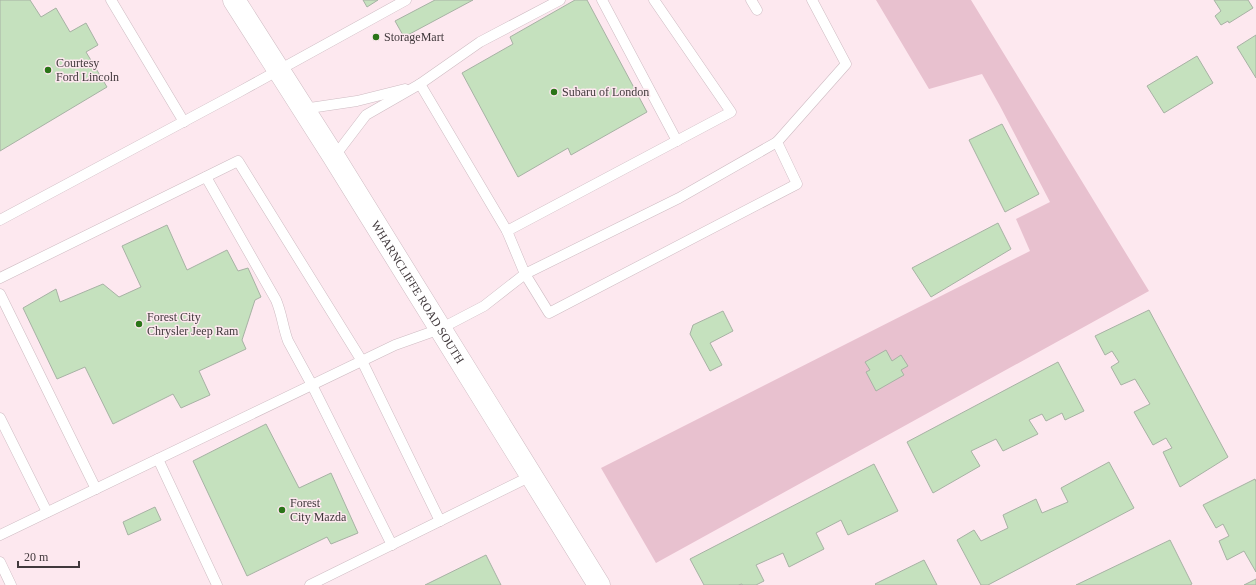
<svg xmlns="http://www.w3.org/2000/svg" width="1256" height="585" font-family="'Times New Roman',serif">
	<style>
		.green { fill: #e8c1cf }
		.building { fill: #c5e1be; stroke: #a7b2a4 }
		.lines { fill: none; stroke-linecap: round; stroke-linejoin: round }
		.service-casing { stroke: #cebbc2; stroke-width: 11 }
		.secondary-casing { stroke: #cebbc2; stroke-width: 23 }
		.service { stroke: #fff; stroke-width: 10 }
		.secondary { stroke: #fff; stroke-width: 22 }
		.poi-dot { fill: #2b7418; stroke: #fde8ef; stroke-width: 1.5 }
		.labels { text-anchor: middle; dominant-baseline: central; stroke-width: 3; stroke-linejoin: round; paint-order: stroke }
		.poi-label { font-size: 12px; fill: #41393c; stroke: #fde8ef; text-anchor: start }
		.street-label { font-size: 12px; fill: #41393c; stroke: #fde8ef }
	</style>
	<rect width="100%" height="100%" fill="#fde8ef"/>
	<path class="green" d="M876 0H971L1149 291 656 563 601 468 1030 251 1016 219 1050 202 1000 106 982 74 929 89Z"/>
	<g class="building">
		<path d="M0 0H30L41 17 56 8 70 32 86 23 98 45 86 52 107 87 0 151Z"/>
		<path d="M363 0H378L367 7Z"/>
		<path d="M435 0H473L404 37 395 21Z"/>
		<path d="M575 0H587L647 112 571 155 568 148 518 177 462 73 513 44 510 37Z"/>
		<path d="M1214 0H1248L1253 8 1229 23 1228 21 1221 25 1215 16 1221 11Z"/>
		<path d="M1256 35V78L1237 47Z"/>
		<path d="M1197 56 1213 83 1164 113 1147 86Z"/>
		<path d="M1002 124 1039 194 1005 212 969 140Z"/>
		<path d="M998 223 1011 249 931 297 912 268Z"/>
		<path d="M167 225 187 270 227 250 238 271 248 268 261 297 255 300 242 340 246 349 199 371 210 395 181 408 173 394 113 424 85 367 57 379 23 308 56 289 60 302 103 284 119 297 141 287 122 246Z"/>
		<path d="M1149 310 1228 457 1180 487 1163 452 1172 448 1166 438 1153 445 1134 412 1150 404 1135 379 1121 385 1111 367 1119 362 1112 351 1105 355 1095 336Z"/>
		<path d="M723 311 733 331 710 343 722 365 710 371 690 334 693 325Z"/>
		<path d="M886 350 892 361 901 355 908 366 901 370 904 375 876 391 866 372 870 370 865 362Z"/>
		<path d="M1058 362 1084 411 1065 420 1062 413 1046 421 1042 414 1029 420 1038 434 1003 451 996 439 971 451 980 466 933 493 907 442Z"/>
		<path d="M266 424 299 488 331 473 358 533 331 544 327 537 247 576 193 461Z"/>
		<path d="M1109 462 1134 508 988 585H981L957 540 974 530 981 541 1008 528 1003 515 1036 499 1042 513 1068 502 1061 488Z"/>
		<path d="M874 464 898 511 848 535 841 520 816 533 824 549 789 567 783 553 756 565 764 581 756 585H742V584L738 585H704L690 559Z"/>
		<path d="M1255 479 1256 482V572L1244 551 1227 560 1219 541 1229 536 1223 524 1216 528 1203 505Z"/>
		<path d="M155 507 161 520 128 535 123 522Z"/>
		<path d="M1170 540 1192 584 1190 585H1076Z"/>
		<path d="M486 555 501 585H425Z"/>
		<path d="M924 560 937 585H876L875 584Z"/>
		<path d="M1256 579V585H1244Z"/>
	</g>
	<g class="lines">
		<g class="service-casing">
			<g id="service">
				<path d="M111 0 184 122"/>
				<path d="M602 0 677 141"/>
				<path d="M751 0 757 10"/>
				<path d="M420 84 507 231 731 112 654 0"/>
				<path d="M303 109 357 101 405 89"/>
				<path d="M334 157 366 115 420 84 480 42 560 0"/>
				<path d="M206 177 276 300C282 314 283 328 288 341L312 385 392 545"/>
				<path d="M0 220 239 92 406 0"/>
				<path d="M507 231 525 274 679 198 777 142"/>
				<path d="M0 278 238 161 362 361 440 521"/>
				<path d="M0 294 96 489"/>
				<path d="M0 418 47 512"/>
				<path d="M158 459 217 585"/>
				<path d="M0 535 395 345 440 329 484 306 525 274 549 313 797 184 777 142 846 64 812 0"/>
				<path d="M0 562 11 585"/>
				<path d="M310 585 531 476"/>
			</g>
		</g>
		<g class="secondary-casing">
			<g id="secondary">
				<path id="s1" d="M234 0 334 157 599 585"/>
			</g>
		</g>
		<use href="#service" class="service"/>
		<use href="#secondary" class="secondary"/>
	</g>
	<g class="poi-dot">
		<circle cx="376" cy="37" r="4"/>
		<circle cx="48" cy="70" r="4"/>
		<circle cx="554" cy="92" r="4"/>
		<circle cx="139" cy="324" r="4"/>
		<circle cx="282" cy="510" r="4"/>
	</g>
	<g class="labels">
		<g class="poi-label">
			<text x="384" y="37">StorageMart</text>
			<text x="56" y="63">Courtesy<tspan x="56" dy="14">Ford Lincoln</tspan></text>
			<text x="562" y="92">Subaru of London</text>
			<text x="147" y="317">Forest City<tspan x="147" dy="14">Chrysler Jeep Ram</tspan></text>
			<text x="290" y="503">Forest<tspan x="290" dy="14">City Mazda</tspan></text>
		</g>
		<g class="street-label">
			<text stroke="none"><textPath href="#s1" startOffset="345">WHARNCLIFFE ROAD SOUTH</textPath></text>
		</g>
	</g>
	<path d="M18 561v6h61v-6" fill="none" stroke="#41393c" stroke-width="2"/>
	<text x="24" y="561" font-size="12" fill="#41393c" stroke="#fde8ef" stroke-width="3" paint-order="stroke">20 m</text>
</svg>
